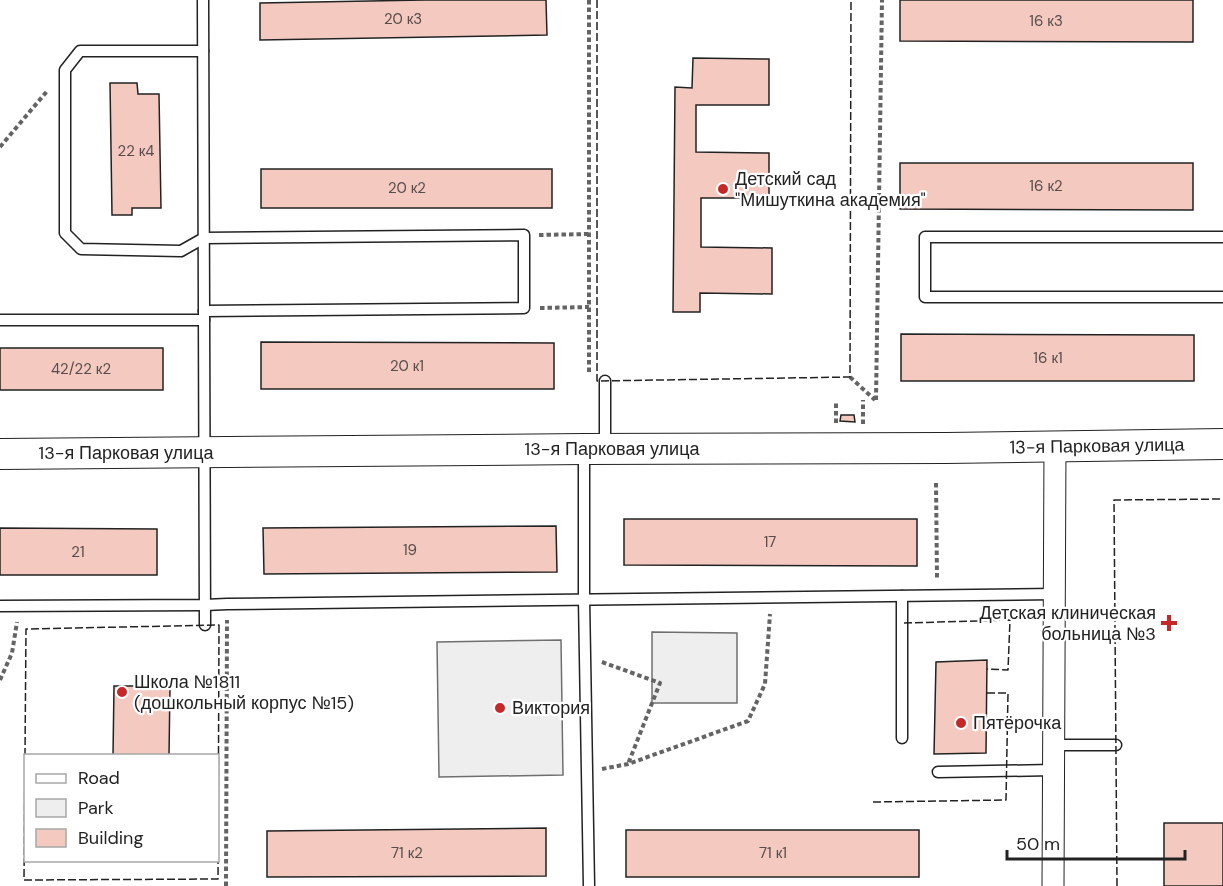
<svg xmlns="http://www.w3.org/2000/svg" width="1223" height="886" font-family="'DM Sans',sans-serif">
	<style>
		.green { fill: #eee; stroke: #6f6f6f; stroke-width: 1.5 }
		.building { fill: #f3c9c0; stroke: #222; stroke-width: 1.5 }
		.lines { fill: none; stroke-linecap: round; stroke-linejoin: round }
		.lane-casing { stroke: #222; stroke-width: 13 }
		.street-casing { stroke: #222; stroke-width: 23 }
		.secondary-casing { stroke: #222; stroke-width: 32 }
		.path { stroke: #646464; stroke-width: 4; stroke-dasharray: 4.5 3; stroke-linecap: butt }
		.lane { stroke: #fff; stroke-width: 10 }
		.street { stroke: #fff; stroke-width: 21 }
		.secondary { stroke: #fff; stroke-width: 30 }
		.fence { stroke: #222; stroke-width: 1.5; stroke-dasharray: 8 3; stroke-linecap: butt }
		.poi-dot { fill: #c62828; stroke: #fff; stroke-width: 2 }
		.labels { text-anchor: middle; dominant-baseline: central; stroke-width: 4.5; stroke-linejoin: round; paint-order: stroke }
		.number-label { font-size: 15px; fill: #564c4a }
		.poi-label { font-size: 18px; fill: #222; stroke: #fff; text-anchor: start }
		.street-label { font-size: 18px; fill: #222; stroke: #fff }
	</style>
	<rect width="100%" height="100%" fill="#fff"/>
	<g class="green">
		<path d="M652 632 737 633V703H652Z"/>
		<path d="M561 640 563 775 439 777 437 642Z"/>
	</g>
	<g class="building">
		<path d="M424 0H546L547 35 260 40V3Z"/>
		<path d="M900 0H1193V42L900 41Z"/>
		<path d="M693 58 769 59V105H696V152L769 153V198H701V247L772 248V294L700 293V312H673L675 87 692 88Z"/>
		<path d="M110 83H137L138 94H159L161 208H132V215H112Z"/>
		<path d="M900 163H1193V210L900 209Z"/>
		<rect x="261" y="169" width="291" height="39"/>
		<path d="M901 334 1194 335V381H901Z"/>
		<path d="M261 342 554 343V389H261Z"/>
		<rect x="0" y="348" width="163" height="42"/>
		<path d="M841 415H854L855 422 840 421Z"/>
		<path d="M624 519H917V566L624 565Z"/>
		<path d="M556 526 557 572 264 574 263 528Z"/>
		<path d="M0 528 157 529V575H0Z"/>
		<path d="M987 660 986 753 934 754 936 662Z"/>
		<path d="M114 686H170L169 756H113Z"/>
		<rect x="1164" y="823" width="59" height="63"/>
		<path d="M546 828V876L267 877V831Z"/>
		<rect x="626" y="830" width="293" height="47"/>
	</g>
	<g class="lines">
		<g class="lane-casing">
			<g id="lane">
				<path d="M203 0 205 625"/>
				<path d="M203 51H80L65 70V233L81 249 181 251 204 238 524 235V308L204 311"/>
				<path d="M1223 237H925V297H1223"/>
				<path d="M0 320H204"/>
				<path d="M605 381V449"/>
				<path d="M584 451V599L589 886"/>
				<path d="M902 596V738"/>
				<path d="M0 606 205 605 227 604 1055 594"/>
				<path d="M1053 745H1116"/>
				<path d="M938 772 1053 770"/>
			</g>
		</g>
		<g class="street-casing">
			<path id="street" d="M1053 886 1055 447"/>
		</g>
		<g class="secondary-casing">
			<path id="secondary" d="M0 454 584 449 946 448 1223 444"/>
		</g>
		<g class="path">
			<path d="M589 0V373"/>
			<path d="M0 147 48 90"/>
			<path d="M539 235 589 234"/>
			<path d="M540 308 589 307"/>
			<path d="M850 377 875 400"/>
			<path d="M876 400 882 0"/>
			<path d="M836 423V401"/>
			<path d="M863 424V400"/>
			<path d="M936 483 937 579"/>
			<path d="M602 662 660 683 628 764"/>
			<path d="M0 680 12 653 17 622"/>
			<path d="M602 769 628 764 748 721 765 684 770 614"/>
			<path d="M226 886 227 620"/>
		</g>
		<use href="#lane" class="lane"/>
		<use href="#street" class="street"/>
		<use href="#secondary" class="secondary"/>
		<g class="fence">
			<path d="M597 0V381L850 377 851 0"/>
			<path d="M904 623 1010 620 1008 670 987 669"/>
			<path d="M219 625 218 879 24 880 26 629Z"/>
			<path d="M873 802 1006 800 1008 693H987"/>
			<path d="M1117 886 1114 500 1223 499"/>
		</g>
	</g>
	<g class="poi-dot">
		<circle cx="723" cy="189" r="6"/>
		<path d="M1166 614h6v6h6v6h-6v6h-6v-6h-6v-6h6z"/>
		<circle cx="122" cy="692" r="6"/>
		<circle cx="500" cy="708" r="6"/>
		<circle cx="961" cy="723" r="6"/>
	</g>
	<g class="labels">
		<g class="number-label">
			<text x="403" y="19">20 к3</text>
			<text x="1046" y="21">16 к3</text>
			<text x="136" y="151">22 к4</text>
			<text x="1046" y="186">16 к2</text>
			<text x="407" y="188">20 к2</text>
			<text x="1048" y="358">16 к1</text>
			<text x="407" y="366">20 к1</text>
			<text x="81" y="369">42/22 к2</text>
			<text x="770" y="542">17</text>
			<text x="410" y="550">19</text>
			<text x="78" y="552">21</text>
			<text x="407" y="853">71 к2</text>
			<text x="773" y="853">71 к1</text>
		</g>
		<g class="poi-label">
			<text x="735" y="179">Детский сад<tspan x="735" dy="21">"Мишуткина академия"</tspan></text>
			<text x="1156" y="613" text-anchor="end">Детская клиническая<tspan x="1156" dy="21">больница №3</tspan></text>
			<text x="134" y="682">Школа №1811<tspan x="134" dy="21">(дошкольный корпус №15)</tspan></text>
			<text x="512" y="708">Виктория</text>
			<text x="973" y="723">Пятёрочка</text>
		</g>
		<g class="street-label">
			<text transform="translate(1097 446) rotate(-1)">13-я Парковая улица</text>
			<text x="612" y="449">13-я Парковая улица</text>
			<text x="126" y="453">13-я Парковая улица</text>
		</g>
	</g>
	<rect x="24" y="754" width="195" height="108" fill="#ffffff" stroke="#a7a7a7" stroke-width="1.5"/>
	<rect x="36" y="774" width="30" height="9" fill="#ffffff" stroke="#a7a7a7" stroke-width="1.5"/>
	<text x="78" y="784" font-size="18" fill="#222222">Road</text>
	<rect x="36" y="799" width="30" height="18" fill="#eeeeee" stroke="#a7a7a7" stroke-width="1.5"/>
	<text x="78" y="814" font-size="18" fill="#222222">Park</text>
	<rect x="36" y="829" width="30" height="18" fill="#f3c9c0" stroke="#a7a7a7" stroke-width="1.5"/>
	<text x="78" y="844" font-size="18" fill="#222222">Building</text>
	<path d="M1007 850v9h178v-9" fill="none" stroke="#222222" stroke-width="3"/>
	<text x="1016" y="850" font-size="18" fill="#222222" stroke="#ffffff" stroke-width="4.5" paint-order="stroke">50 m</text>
</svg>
